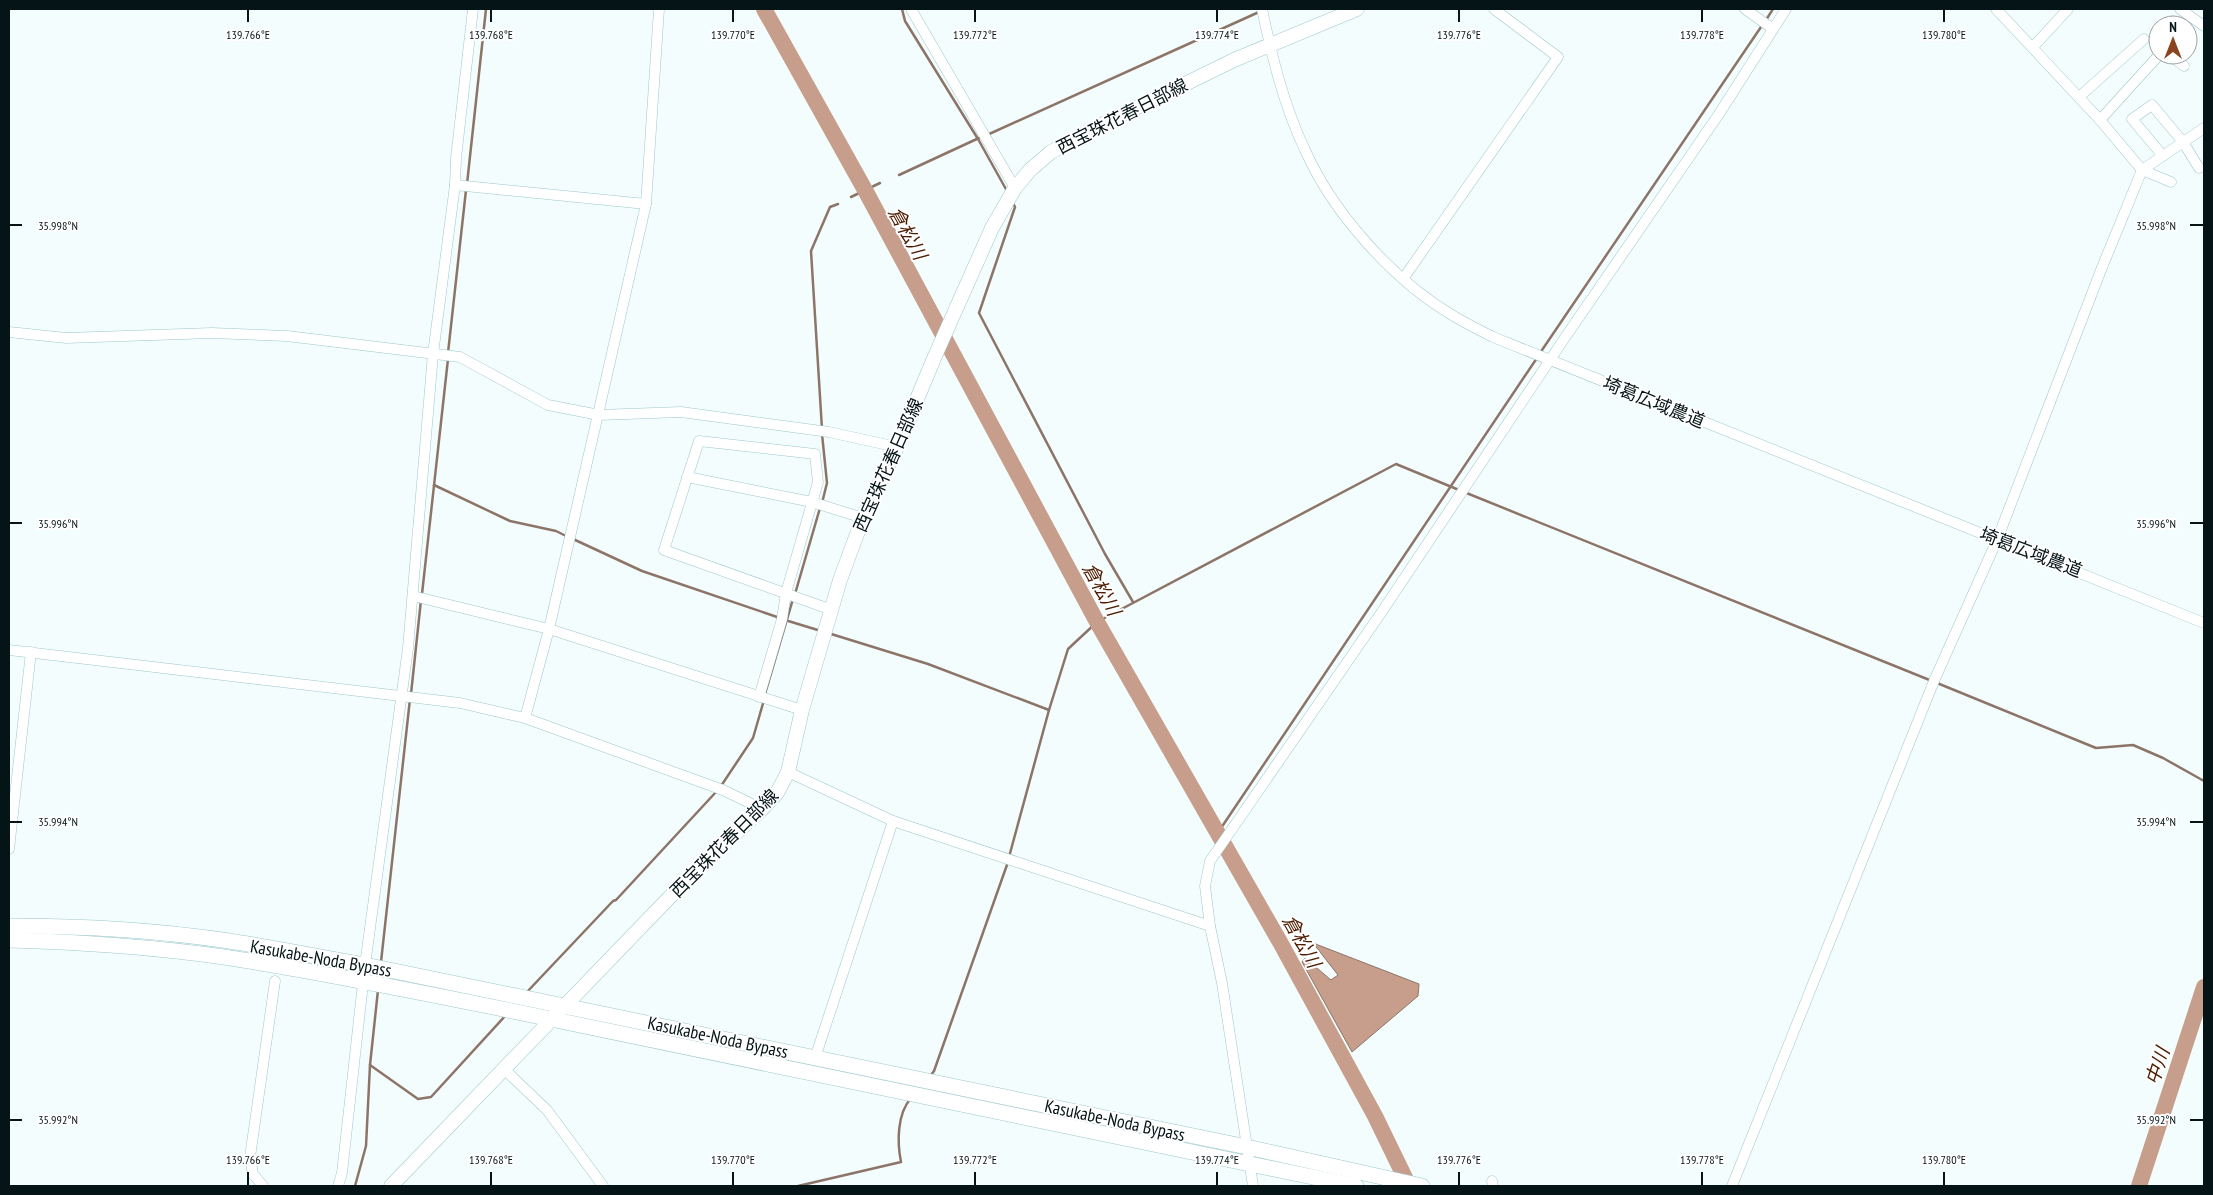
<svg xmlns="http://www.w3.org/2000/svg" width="2213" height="1195" font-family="'PT Sans Narrow','Noto Sans JP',sans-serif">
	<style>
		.water { fill: #c69e8b; stroke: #8c7568 }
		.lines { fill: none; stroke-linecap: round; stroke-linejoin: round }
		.stream { stroke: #8c7568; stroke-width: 2.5 }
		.river { stroke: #c69e8b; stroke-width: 16 }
		.minor-casing { stroke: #9cc7cc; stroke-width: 11 }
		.major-casing { stroke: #9cc7cc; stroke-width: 15 }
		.highway-casing { stroke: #9cc7cc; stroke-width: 16 }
		.minor { stroke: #fff; stroke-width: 10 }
		.major { stroke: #fff; stroke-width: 14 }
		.highway { stroke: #fff; stroke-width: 15 }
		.ticks { fill: none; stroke: #051416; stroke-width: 2 }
		.labels { text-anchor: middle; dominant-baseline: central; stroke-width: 4; stroke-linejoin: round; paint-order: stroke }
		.street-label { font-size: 18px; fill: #051416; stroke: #fff }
		.water-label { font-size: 19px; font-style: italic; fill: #4d1c00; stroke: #fff }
		.ticks-label { font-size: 12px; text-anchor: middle; fill: #051416; stroke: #fff; stroke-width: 4; stroke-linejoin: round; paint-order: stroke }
	</style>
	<rect width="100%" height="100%" fill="#f4fdfd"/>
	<path class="water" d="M1313 943 1419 984 1418 996 1352 1052 1302 962 1305 958 1331 980 1338 975Z"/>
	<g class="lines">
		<g class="stream">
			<path d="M902 9 905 21 978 139 1007 191"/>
			<path d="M1766 20 1773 9"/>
			<path d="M987 135 1259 12"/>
			<path d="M899 175 979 138"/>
			<path d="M467 184 486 9"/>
			<path d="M851 197 880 183"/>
			<path d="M1013 203 1015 207 979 313 1105 554 1133 602"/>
			<path d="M448 353 466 190"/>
			<path d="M1540 353 1763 24"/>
			<path d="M822 429 811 251 830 207 838 204"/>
			<path d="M434 485 510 521 556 531 568 537"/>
			<path d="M1464 492 1932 681"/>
			<path d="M822 503 827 483 822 434"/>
			<path d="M573 539 642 571 780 618"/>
			<path d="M422 594 448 359"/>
			<path d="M795 594 820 508"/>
			<path d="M785 620 821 631"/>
			<path d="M828 633 928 664 1049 710"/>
			<path d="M1937 683 2096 748 2133 745 2163 758 2204 781"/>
			<path d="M411 694 421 600"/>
			<path d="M765 694 793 599"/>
			<path d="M721 786 753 738 764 700"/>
			<path d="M1217 834 1537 358"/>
			<path d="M1009 857 1049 710 1068 649 1097 622 1396 464 1459 490"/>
			<path d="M381 962 410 699"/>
			<path d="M526 993 613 901 616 900 716 792"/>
			<path d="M370 1065 418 1099 431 1097 506 1015"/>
			<path d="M931 1075 934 1071 1008 862"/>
			<path d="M355 1186 366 1146 370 1065 378 990"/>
			<path d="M798 1186 901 1162C897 1142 897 1114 911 1098"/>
		</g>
		<g class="river">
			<path d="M764 9 865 190 1097 622 1280 942 1375 1116 1409 1186"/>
			<path d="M2139 1186 2204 987"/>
		</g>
		<g class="minor-casing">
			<g id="minor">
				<path d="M911 9 1015 188"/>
				<path d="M1262 9C1272 57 1284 106 1305 150 1333 213 1393 280 1452 315 1465 323 1479 330 1493 337L2204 623"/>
				<path d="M1745 9 1773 29"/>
				<path d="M1996 9 2100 120 2142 170 2171 182"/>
				<path d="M2180 9 2204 26"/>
				<path d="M2033 47 2068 9"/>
				<path d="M2170 55 2184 66"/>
				<path d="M2079 97 2144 39"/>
				<path d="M2100 120 2159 55"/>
				<path d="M2163 156 2132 119 2152 105 2183 142 2199 168"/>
				<path d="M455 185 646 204"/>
				<path d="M1403 279 1558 57 1494 9"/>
				<path d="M9 332 66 338 212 333 287 336 460 357 548 405 599 415 681 412 829 432 897 447"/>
				<path d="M687 477 812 502 863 518"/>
				<path d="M413 596 549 629 802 710"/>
				<path d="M9 650 460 703 525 718 723 790 762 809"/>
				<path d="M759 697 782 619 786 593 818 482 815 454 699 441 664 550 832 610"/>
				<path d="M525 718 549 629 646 204 659 9"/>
				<path d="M788 772 893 821 1210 926"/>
				<path d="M9 849 31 652"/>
				<path d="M815 1058 893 821"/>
				<path d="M504 1069 547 1110 603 1186"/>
				<path d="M1492 1181 1493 1186"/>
				<path d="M263 1186 253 1174 250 1157 275 981"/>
				<path d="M338 1186 342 1173 365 965 408 648 433 354 455 185 456 158 473 9"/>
				<path d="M1253 1186 1222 983 1210 926 1205 886 1210 861 1381 613 1564 339 1719 114 1786 9"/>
				<path d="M1732 1186 1934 681 1997 540 2101 270 2142 170 2204 128"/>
			</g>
		</g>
		<g class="major-casing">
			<path id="major" d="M391 1186 693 873 762 809 777 793 788 772 802 710 840 580 863 518 897 447 935 356 992 228 1015 188 1030 170 1051 152 1095 128 1234 60 1357 9"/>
		</g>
		<g class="highway-casing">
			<g id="highway">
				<path d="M9 926C83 926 156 930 229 941 275 948 320 957 365 965L1247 1147 1422 1186"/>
				<path d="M9 940C81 942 153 947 224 957 314 971 404 989 493 1007L1356 1186"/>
			</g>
		</g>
		<use href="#minor" class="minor"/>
		<use href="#major" class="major"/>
		<use href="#highway" class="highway"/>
	</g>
	<path class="ticks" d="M248 10V22M491 10V22M733 10V22M975 10V22M1217 10V22M1459 10V22M1702 10V22M1944 10V22M10 225H22M2190 225H2203M10 523H22M2190 523H2203M10 822H22M2190 822H2203M10 1120H22M2190 1120H2203M248 1172V1185M491 1172V1185M733 1172V1185M975 1172V1185M1217 1172V1185M1459 1172V1185M1702 1172V1185M1944 1172V1185"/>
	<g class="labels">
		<g class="street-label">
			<text transform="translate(1122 116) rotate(-27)">西宝珠花春日部線</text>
			<text transform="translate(1654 402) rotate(22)">埼葛広域農道</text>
			<text transform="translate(888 465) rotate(-66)">西宝珠花春日部線</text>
			<text transform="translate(2031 552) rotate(21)">埼葛広域農道</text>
			<text transform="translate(724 843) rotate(-45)">西宝珠花春日部線</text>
			<text transform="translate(321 958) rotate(10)">Kasukabe-Noda Bypass</text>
			<text transform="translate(718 1037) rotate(12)">Kasukabe-Noda Bypass</text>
			<text transform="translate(1115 1120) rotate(12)">Kasukabe-Noda Bypass</text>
		</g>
		<g class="water-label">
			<text transform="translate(908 233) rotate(61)">倉松川</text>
			<text transform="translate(1102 589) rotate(61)">倉松川</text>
			<text transform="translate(1302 941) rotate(61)">倉松川</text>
			<text transform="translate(2157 1066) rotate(-72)">中川</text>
		</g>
	</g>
	<g class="ticks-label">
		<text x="248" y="39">139.766°E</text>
		<text x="491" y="39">139.768°E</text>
		<text x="733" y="39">139.770°E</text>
		<text x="975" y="39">139.772°E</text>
		<text x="1217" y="39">139.774°E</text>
		<text x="1459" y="39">139.776°E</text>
		<text x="1702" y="39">139.778°E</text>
		<text x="1944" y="39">139.780°E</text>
		<text x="58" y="230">35.998°N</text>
		<text x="2156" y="230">35.998°N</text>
		<text x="58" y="528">35.996°N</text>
		<text x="2156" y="528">35.996°N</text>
		<text x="58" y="826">35.994°N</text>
		<text x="2156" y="826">35.994°N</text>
		<text x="58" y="1124">35.992°N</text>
		<text x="2156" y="1124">35.992°N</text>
		<text x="248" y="1164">139.766°E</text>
		<text x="491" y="1164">139.768°E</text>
		<text x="733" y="1164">139.770°E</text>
		<text x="975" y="1164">139.772°E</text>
		<text x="1217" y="1164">139.774°E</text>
		<text x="1459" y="1164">139.776°E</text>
		<text x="1702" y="1164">139.778°E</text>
		<text x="1944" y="1164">139.780°E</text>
	</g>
	<rect width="2213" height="1195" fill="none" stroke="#051416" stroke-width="20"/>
	<g transform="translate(2173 40)"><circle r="24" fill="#ffffff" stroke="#9ba1a2"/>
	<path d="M0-4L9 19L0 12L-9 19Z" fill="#8b451e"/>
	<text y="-8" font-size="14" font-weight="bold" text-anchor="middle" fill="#051416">N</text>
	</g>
</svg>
